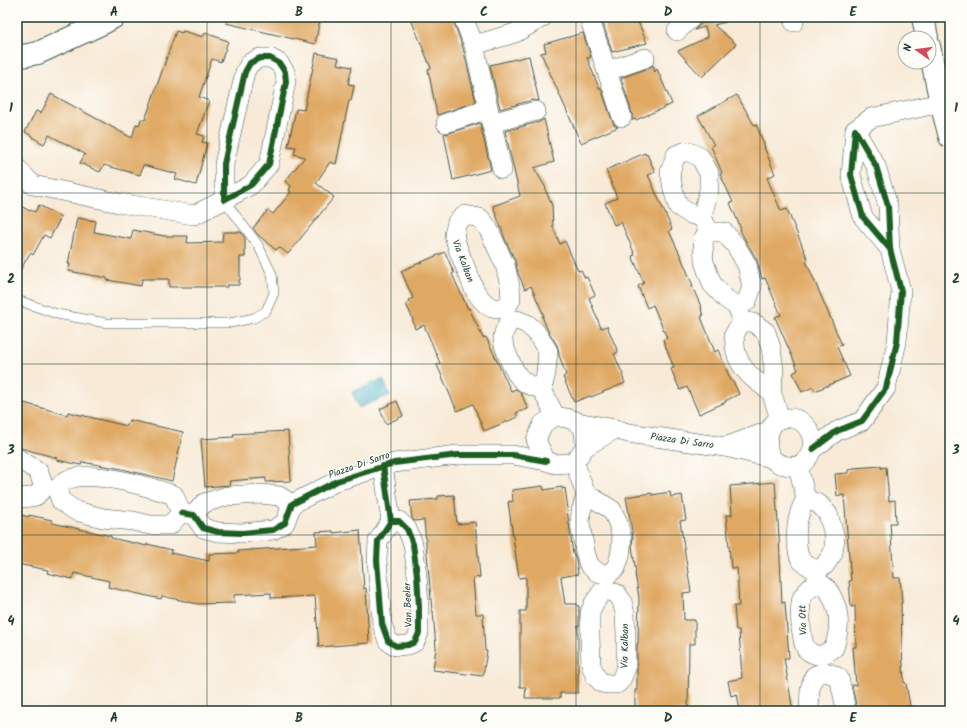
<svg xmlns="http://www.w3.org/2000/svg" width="967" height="728" font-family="Kalam,sans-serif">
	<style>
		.water { fill: #43afc1; stroke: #31767a }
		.building { fill: #e0a963 }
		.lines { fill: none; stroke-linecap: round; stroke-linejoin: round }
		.lane-casing { stroke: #40574c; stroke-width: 10 }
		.street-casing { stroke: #40574c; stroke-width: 20 }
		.secondary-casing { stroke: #40574c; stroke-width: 24 }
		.primary-casing { stroke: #40574c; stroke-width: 24 }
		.lane { stroke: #fff; stroke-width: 9 }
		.street { stroke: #fff; stroke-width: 19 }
		.secondary { stroke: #fff; stroke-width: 22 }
		.primary { stroke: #fff; stroke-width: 22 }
		.cycleway-casing { stroke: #fdfcf7; stroke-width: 8 }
		.cycleway { stroke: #1b5e20; stroke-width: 6 }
		.grid { fill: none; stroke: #1f3d34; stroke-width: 1; stroke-opacity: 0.55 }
		.labels { text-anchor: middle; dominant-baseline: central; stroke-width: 3; stroke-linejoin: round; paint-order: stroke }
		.street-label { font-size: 10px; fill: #1f3d34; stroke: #fdfcf7 }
		.neatline { fill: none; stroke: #1f3d34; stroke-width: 1.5 }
		.grid-label { font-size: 13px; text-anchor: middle; font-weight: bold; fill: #1f3d34 }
	</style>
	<rect width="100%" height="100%" fill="#fdfcf7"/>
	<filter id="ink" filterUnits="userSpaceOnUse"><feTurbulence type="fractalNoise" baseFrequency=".025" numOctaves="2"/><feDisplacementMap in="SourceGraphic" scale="8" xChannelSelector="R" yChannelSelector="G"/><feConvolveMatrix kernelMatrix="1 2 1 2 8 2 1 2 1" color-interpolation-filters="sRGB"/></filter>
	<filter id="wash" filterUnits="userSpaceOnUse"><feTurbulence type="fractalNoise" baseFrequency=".012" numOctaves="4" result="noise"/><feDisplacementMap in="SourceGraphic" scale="16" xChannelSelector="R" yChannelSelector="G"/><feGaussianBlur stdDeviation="0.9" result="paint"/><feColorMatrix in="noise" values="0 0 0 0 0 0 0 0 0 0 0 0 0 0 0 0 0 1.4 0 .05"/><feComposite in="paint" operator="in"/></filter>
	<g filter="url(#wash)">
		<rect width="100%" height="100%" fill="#f8ead7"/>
		<path class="water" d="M383 379 390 395 359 408 352 392Z"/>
		<g id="blocks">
			<g class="building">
				<path d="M227 17H316V19L320 20 315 44 226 23Z"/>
				<path d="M410 17H452L463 48 476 102 437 115 428 69 431 68Z"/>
				<path d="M601 17H636L647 43 612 52Z"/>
				<path d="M703 17H725L726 22 714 25 736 44 702 77 678 51 708 37 705 27 694 30 700 25 702 21Z"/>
				<path d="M176 31 182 33 183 31 203 37 205 33 228 41 221 62 212 59 199 97 209 101 197 134 204 136 202 142 207 143 196 185 175 179 177 174 143 165 140 175 104 165 100 172 80 163 85 154 49 135 44 144 32 137V136L25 132 36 111 41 113 51 94 132 138 136 124 139 125 141 119 145 120Z"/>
				<path d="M583 33 591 57 587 58 599 88H601L612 120 614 125 618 127 581 143 541 53 546 52 544 44Z"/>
				<path d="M316 53 339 58 337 64 352 67 348 84 354 85 351 101 349 100 336 164 330 162 316 183 334 197 288 254 279 247 276 250 258 235 253 228 268 210 273 214 291 192 289 190 291 186 285 181 305 157 294 154 296 147 288 146 296 109 304 110Z"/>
				<path d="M529 56 539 101 533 100 500 109 490 65Z"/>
				<path d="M653 65 655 72 657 69 672 104 636 120V119L632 120V114L621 78 649 68Z"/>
				<path d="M737 95 754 125 756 124 765 147H764L775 174 767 178 781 211 787 209 808 260 806 261 842 345 837 347 850 376 815 391 813 387 802 392 793 373 798 370 775 317 781 315 765 278 762 279 757 260 744 238 740 230 741 229 730 203 733 202 720 174 722 173 711 146 714 145 698 116Z"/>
				<path d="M544 119 554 162 534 168 546 188 545 189 552 205 553 227 560 244 565 241 578 271 581 270 585 278 587 277 595 295 589 298 601 328 607 326 618 352 614 354 623 375H622L625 383 591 397 590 396 574 402 563 377 566 375 559 355V352L557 345 547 329 542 316H544L531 286 525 289 518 273 515 260 505 239 493 206 520 196 505 131 539 122Z"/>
				<path d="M480 123 491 170 453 180 444 134 449 133Z"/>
				<path d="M645 153 646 155 647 154 655 172 648 175 672 229 669 231 682 259 693 286H692L702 309H701L703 316 701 317 715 352 718 350 729 376 732 382 733 381 739 394 725 401 726 402 699 414 687 387 680 390 671 369 674 368 663 340 667 338 653 305 647 308 638 286 644 283 632 256 635 255 621 222 614 225 605 203 617 198 606 170Z"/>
				<path d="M17 204 30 211 31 210 35 212 39 205 61 217 50 238 44 235 33 255 30 253 17 276Z"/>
				<path d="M77 218 96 221 94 232 131 239 133 230 164 236H188L187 243 222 242 223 232H241L245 238V257H240V280H239V285H227V287H169V279H142L141 286 107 280V278L68 271 70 264H68Z"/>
				<path d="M445 252 454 273 452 274 468 309 469 308 483 338 486 337 511 391 516 389 521 393 528 409 516 413 518 417 484 431 473 404 457 411 437 365 440 363 424 325 415 329 412 317 406 304 410 302 409 300 413 298 401 271Z"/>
				<path d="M17 401 67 415 68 412 127 426 129 420 183 432 172 481 122 469 82 462 81 465 57 460V458L17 447Z"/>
				<path d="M397 401 403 416 386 424 380 409Z"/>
				<path d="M288 431 291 481 266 482V478L229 481 230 485 205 487 201 439 234 437 233 434Z"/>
				<path d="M881 466V468L886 467 889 501 895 500 896 523H890L894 578H900L902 603H901L902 648 904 683H906L910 706 904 707V711H873V707L857 710 852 685H856L853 647H856L855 606 851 607 849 581H851L844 495 837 496 835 474 848 473V470L853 469V468Z"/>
				<path d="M775 482 779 536 782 603 785 602 789 658H784L793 711H740L737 694 731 696 728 681 742 678 739 630H736L734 606H739L737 568H731L726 515H732L730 486Z"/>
				<path d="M543 486 544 490 562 487V489L565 488 568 509H567L573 554H574L576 559 578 574 561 577 565 604H577V606H579V626H578V693H560V698H525L526 687H520V611H526V577L519 578 508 502 513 501 512 490Z"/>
				<path d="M670 492 671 497 682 495 686 520 680 521 691 592 683 593 684 620H695V644H689L688 711H635V690H637V644H638L639 598 635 573H636L632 546 633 537 626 497 651 493 652 495Z"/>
				<path d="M454 495 457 524 475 522 480 577 473 578 476 614H483L485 651H487L483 676 433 670 436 648 433 611H432L424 520 414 521 412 518 410 501 438 499V496Z"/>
				<path d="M17 514 29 517V515L52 520V523L111 536V538L147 546V544L172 550 171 553 209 561V554L239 553 238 551 317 545 316 532 333 531V533L360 530 364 589 366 588 369 643 319 647 315 596 271 598V593L234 595V603L198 604 162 596 161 599 108 587 109 581 74 573 72 579 47 573 48 570 17 564Z"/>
			</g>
		</g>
	</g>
	<g filter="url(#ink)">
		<use href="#blocks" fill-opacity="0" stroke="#40574c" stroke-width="1"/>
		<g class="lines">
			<g class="lane-casing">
				<path id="lane" d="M17 300 57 314 106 323H230L254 318 266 311 274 293 272 274 258 245 224 200"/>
			</g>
			<g class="street-casing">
				<g id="street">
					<path d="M463 17 474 45 502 169"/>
					<path d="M589 17 622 117"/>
					<path d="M794 22V17"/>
					<path d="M677 31 692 17"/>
					<path d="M474 45 515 33 543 17"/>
					<path d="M260 58H270L279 63 285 72 286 82 269 164 251 185 224 200V164L245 72 250 63Z"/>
					<path d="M607 71 645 58"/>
					<path d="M446 123 488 109"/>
					<path d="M491 123 536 111"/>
					<path d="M855 130 871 118 941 103"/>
					<path d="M17 168 33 185 119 203 194 215 224 200"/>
					<path d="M465 215 480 218 488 228 505 265 510 286 511 300 505 307 497 309 492 308 487 305 481 299 475 291 458 249 454 235 457 222Z"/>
					<path d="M702 217 690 214 678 206 673 189 670 172 676 155 687 151 700 157 709 173V190L702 217 709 232"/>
					<path d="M709 232 703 239 704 262 712 284 726 299 738 307 742 321C740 325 736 331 734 335 734 338 735 342 735 345 736 366 754 381 771 391"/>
					<path d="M709 232H724L736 246 747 265 752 287 747 301 738 307"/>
					<path d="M742 321 754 323 766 332 771 348 774 370 771 391 780 419"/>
					<path d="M542 389C534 387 526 385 520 378 514 372 502 345 503 337 504 330 507 325 511 320H517L527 324 535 331 548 351 546 373 542 389 555 416"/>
					<path d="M789 418C792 418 796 419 799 420 809 426 816 440 811 452 806 464 797 469 784 465 779 464 774 462 771 457 765 447 767 424 780 419 783 418 787 418 789 418Z"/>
					<path d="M577 422 615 429 628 433 725 447 772 458"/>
					<path d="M585 447C585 441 585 432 582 427 577 418 564 418 555 416L543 424 536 440 546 461 555 464 569 463 574 461 578 457 585 447 615 429"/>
					<path d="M725 447 769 431"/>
					<path d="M813 449 837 431 862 421 886 388 897 342 901 291 890 249 888 206 876 166 855 130 851 175 863 217 890 249"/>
					<path d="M17 458 38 471 44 487"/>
					<path d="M574 461 586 495 581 511 580 523 585 551 589 565 597 572 607 575"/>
					<path d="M383 466 391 521 378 541 377 560 382 624 388 641 396 646 408 645 415 642 419 633V607L417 575 413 544 407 529 399 521H391"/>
					<path d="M798 466 806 499C797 514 795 528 797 545 798 550 798 556 801 560 804 564 812 568 817 571"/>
					<path d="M57 490C59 487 62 483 65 481 89 468 149 487 174 495L181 513"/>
					<path d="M57 490 61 501 76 511 103 518 133 521 150 525H170L181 513"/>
					<path d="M586 495 593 498 612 510 618 523 622 539 620 556 616 568 607 575"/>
					<path d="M17 497 23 498 36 496 44 487"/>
					<path d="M806 499 819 504 828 514 835 538 833 553 825 565 817 571"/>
					<path d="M181 513 194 515 203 528 218 532 242 533 273 530 285 523 292 504 337 481 394 463 458 455H513L546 461"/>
					<path d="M194 515 204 503 227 496 261 494 279 496 292 504"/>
					<path d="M817 571V582C813 586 806 591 803 596 798 604 801 640 806 649 809 652 816 656 820 655 825 655 830 650 834 648 840 630 841 614 832 597 830 594 829 589 825 587 823 585 819 583 817 582"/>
					<path d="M608 590 617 594 622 601 625 614 626 634V668L621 680 617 684H609L602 683 596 677 591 665 590 636V613L594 603 601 593Z"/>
					<path d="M809 711 810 689 814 676C825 670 829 672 839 678L843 695 846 711"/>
				</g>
			</g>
			<g class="secondary-casing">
				<path id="secondary" d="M17 57 38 53 105 22 114 17"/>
			</g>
			<g class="primary-casing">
				<g id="primary">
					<path d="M923 17 927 38"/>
					<path d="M929 46 941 103 950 137"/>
				</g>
			</g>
			<use href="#lane" class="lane"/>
			<use href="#street" class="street"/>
			<use href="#secondary" class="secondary"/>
			<use href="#primary" class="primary"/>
			<g class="cycleway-casing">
				<g id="cycleway">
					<path d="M260 58H270L279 63 285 72 286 82 269 164 251 185 224 200V164L245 72 250 63Z"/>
					<path d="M813 449 837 431 862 421 886 388 897 342 901 291 890 249 888 206 876 166 855 130 851 175 863 217 890 249"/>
					<path d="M383 466 391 521 378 541 377 560 382 624 388 641 396 646 408 645 415 642 419 633V607L417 575 413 544 407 529 399 521H391"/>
					<path d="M181 513 194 515 203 528 218 532 242 533 273 530 285 523 292 504 337 481 394 463 458 455H513L546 461"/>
				</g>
			</g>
			<use href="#cycleway" class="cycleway"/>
		</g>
	</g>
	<path class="grid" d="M207 17V711M391 17V711M576 17V711M760 17V711M17 193H950M17 364H950M17 535H950"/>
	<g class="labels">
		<g class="street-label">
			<text transform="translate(463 261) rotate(69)">Via Kalban</text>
			<text transform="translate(682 441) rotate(8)">Piazza Di Sarro</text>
			<text transform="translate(359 465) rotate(-19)">Piazza Di Sarro</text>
			<text transform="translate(408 605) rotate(-92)">Van Beeler</text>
			<text transform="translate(803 620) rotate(-92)">Via Ott</text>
			<text transform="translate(625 646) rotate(-89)">Via Kalban</text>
		</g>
	</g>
	<rect width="967" height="728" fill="none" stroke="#fdfcf7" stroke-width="44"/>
	<g transform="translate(917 50) rotate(284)"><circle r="19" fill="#fdfcf7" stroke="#a4b0a9"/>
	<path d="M0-3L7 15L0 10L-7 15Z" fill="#d1495b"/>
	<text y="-6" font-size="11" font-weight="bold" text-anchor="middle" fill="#1f3d34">N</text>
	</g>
	<rect x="22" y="22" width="923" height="684" class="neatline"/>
	<g class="grid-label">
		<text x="114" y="16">A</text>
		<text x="299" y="16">B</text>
		<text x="484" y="16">C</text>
		<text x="668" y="16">D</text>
		<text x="853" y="16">E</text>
		<text x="11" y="112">1</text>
		<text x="956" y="112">1</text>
		<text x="11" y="283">2</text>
		<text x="956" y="283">2</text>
		<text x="11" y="454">3</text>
		<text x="956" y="454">3</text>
		<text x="11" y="625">4</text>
		<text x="956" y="625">4</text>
		<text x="114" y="722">A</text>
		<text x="299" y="722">B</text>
		<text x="484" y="722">C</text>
		<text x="668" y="722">D</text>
		<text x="853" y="722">E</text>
	</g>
</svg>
